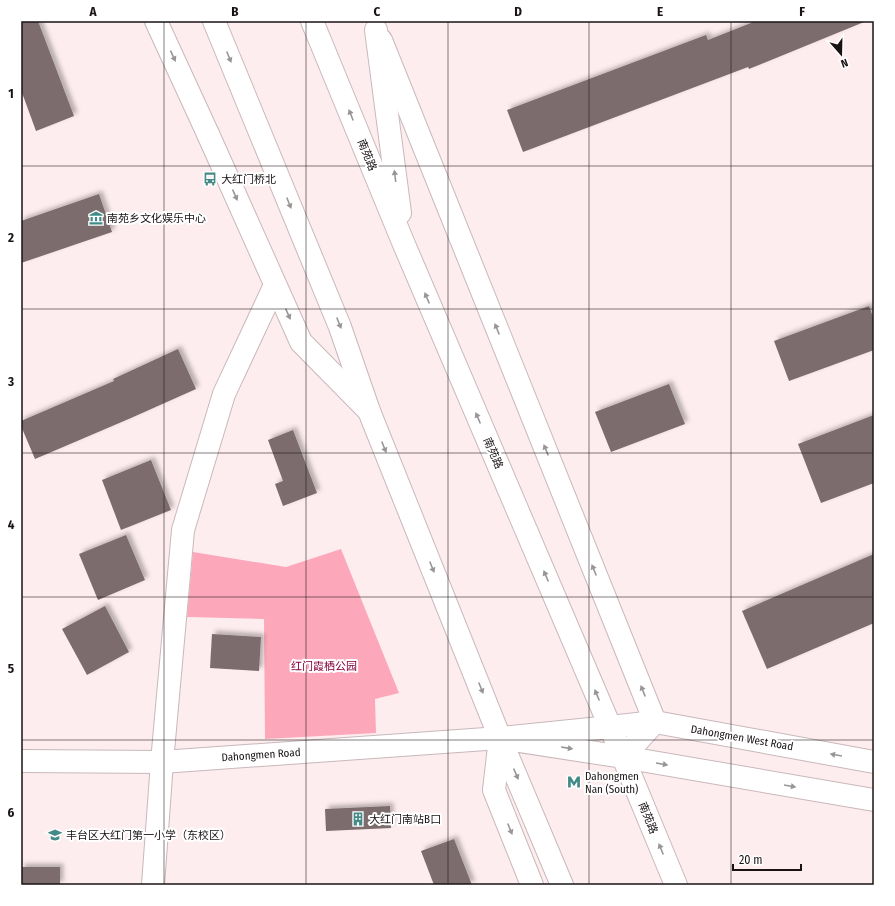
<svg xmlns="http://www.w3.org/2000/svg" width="895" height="906" font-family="'Fira Sans Condensed','Noto Sans SC',sans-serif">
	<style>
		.green { fill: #fda8ba }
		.building { fill: #7b6c6e; filter: url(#shadow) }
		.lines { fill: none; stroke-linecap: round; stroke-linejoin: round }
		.minor-casing { stroke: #c9b8bb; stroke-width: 24 }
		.major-casing { stroke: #c9b8bb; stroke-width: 24 }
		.highway-casing { stroke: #c9b8bb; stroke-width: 24 }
		.minor { stroke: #fff; stroke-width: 22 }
		.major { stroke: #fff; stroke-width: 22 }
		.highway { stroke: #fff; stroke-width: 22 }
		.oneway { fill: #989595 }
		.grid { fill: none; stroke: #191314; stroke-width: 1; stroke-opacity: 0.55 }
		.labels { text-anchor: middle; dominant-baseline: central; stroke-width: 4; stroke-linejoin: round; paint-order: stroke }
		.street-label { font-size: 11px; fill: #191314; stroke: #fff }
		.poi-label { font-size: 11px; fill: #191314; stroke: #fff; text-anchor: start }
		.park-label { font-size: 11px; fill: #850039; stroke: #fff }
		.neatline { fill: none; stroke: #191314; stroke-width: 1.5 }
		.grid-label { font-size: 13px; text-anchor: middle; font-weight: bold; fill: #191314 }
	</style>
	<defs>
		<filter id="shadow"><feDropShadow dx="3.5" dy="-3.5" stdDeviation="2" flood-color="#0004"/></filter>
	</defs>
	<rect width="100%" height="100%" fill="#feedef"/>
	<path class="green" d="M341 549 399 693 375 699 376 733 265 739 264 619 187 617 193 552 286 567Z"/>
	<g class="building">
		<path d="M21 21H38L74 116 36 131 21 90Z"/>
		<path d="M756 21 864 22 749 69 748 67 523 152 507 110 706 35 708 40Z"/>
		<path d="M99 194 112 232 21 263V221Z"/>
		<path d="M869 306 874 320V350L789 381 774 341Z"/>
		<path d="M178 349 196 389 131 418 35 459 21 426V421L114 381 113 379Z"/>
		<path d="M669 384 685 424 611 452 595 412Z"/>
		<path d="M874 415V483L821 503 798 444Z"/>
		<path d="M293 430 317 493 283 506 275 484 283 481 268 440Z"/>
		<path d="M151 460 171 510 121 530 102 480Z"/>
		<path d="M126 535 145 580 98 600 79 554Z"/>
		<path d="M874 554V623L767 669 742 611Z"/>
		<path d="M105 606 129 652 87 675 62 629Z"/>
		<path d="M212 634 261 637 259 671 210 668Z"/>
		<path d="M390 806 391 828 326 831 325 809Z"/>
		<path d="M454 839 472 885H434L421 851Z"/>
		<rect x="21" y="867" width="39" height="18"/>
	</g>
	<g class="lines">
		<g class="minor-casing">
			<g id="minor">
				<path d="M381 40 655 722 623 757 500 738"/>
				<path d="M208 134 301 342 369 411"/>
				<path d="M500 738 494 790 532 885"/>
				<path d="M21 761 162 762 500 738 610 727"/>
				<path d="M153 885 162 762 183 530 224 394 275 285"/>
			</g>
		</g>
		<g class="major-casing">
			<g id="major">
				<path d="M156 21 208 134"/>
				<path d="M610 727 655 722 874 762"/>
				<path d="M623 757 874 800"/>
			</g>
		</g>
		<g class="highway-casing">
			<g id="highway">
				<path d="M214 21 340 327 369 411 500 738 562 885"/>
				<path d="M312 21 403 242 623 757 676 885"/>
				<path d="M376 30 400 213"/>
			</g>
		</g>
		<use href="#minor" class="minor"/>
		<use href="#major" class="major"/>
		<use href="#highway" class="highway"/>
	</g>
	<defs><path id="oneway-solid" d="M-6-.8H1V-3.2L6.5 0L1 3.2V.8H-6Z"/></defs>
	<g class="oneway">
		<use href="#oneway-solid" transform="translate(173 56) rotate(65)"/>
		<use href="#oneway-solid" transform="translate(229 57) rotate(68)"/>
		<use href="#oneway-solid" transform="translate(351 115) rotate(-112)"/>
		<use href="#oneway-solid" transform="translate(395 176) rotate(-97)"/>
		<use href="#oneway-solid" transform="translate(235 195) rotate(66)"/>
		<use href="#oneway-solid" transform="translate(289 203) rotate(68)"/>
		<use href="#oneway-solid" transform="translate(427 298) rotate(-113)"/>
		<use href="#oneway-solid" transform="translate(288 314) rotate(66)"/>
		<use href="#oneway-solid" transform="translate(339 323) rotate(68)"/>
		<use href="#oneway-solid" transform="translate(497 329) rotate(-112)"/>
		<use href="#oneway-solid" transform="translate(478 418) rotate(-113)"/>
		<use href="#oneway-solid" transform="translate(384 447) rotate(68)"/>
		<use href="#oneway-solid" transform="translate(546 450) rotate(-112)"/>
		<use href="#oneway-solid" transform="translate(432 567) rotate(68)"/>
		<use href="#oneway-solid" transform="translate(594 570) rotate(-112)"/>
		<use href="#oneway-solid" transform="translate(546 576) rotate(-113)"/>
		<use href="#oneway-solid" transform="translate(481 688) rotate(68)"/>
		<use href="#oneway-solid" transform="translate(643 691) rotate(-112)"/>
		<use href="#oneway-solid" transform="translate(597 695) rotate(-113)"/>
		<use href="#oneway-solid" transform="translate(567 748) rotate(9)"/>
		<use href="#oneway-solid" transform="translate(836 755) rotate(-170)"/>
		<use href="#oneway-solid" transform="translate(662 764) rotate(10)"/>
		<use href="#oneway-solid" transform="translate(516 774) rotate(67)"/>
		<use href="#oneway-solid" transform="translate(790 786) rotate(10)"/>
		<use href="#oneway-solid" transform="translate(510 829) rotate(68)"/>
		<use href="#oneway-solid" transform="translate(661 849) rotate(-112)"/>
	</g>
	<path class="grid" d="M164 21V885M306 21V885M448 21V885M589 21V885M731 21V885M21 166H874M21 309H874M21 453H874M21 597H874M21 740H874"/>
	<defs>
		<g id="bus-bare" transform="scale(1.08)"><path d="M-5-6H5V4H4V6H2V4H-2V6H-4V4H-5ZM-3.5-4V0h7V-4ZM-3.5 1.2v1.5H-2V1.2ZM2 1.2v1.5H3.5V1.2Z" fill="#438b88" stroke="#fff" stroke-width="2.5" paint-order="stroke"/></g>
		<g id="museum-bare" transform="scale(1.08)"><path d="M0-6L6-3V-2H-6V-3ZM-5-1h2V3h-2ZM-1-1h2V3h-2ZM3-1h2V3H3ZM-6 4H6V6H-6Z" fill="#438b88" stroke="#fff" stroke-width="2.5" paint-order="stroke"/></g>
		<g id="metro-bare" transform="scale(1.08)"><path d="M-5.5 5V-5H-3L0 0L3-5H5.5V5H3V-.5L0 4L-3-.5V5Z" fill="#438b88" stroke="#fff" stroke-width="2.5" paint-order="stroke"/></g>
		<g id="building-bare" transform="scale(1.08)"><path d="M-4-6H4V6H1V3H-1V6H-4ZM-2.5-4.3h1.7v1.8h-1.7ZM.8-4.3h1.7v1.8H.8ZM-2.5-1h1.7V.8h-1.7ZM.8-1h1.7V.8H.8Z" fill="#438b88" stroke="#fff" stroke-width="2.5" paint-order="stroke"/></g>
		<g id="school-bare" transform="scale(1.08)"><path d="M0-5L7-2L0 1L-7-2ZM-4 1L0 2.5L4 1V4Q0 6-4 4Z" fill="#438b88" stroke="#fff" stroke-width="2.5" paint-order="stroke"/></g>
	</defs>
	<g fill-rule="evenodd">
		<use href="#bus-bare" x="210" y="179"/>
		<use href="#museum-bare" x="96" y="218"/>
		<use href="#metro-bare" x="574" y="782"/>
		<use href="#building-bare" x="358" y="819"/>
		<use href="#school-bare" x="55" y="835"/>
	</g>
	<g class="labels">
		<g class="street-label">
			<text transform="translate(367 155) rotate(68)">南苑路</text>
			<text transform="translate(493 453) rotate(67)">南苑路</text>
			<text transform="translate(742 738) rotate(10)">Dahongmen West Road</text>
			<text transform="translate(261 755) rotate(-4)">Dahongmen Road</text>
			<text transform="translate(648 818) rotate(68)">南苑路</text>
		</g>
		<g class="poi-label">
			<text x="221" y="179">大红门桥北</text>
			<text x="107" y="218">南苑乡文化娱乐中心</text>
			<text x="585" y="776">Dahongmen<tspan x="585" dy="13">Nan (South)</tspan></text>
			<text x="369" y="819">大红门南站B口</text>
			<text x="66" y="835">丰台区大红门第一小学（东校区）</text>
		</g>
		<g class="park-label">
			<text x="324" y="666">红门霞栖公园</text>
		</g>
	</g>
	<rect width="895" height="906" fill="none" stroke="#ffffff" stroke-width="44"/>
	<g transform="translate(841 54) rotate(160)" stroke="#ffffff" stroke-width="3" paint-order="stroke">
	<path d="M0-3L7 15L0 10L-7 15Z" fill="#191314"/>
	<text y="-6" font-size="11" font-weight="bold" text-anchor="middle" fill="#191314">N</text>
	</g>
	<path d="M733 864v6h68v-6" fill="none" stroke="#191314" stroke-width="2"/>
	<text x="739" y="864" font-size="12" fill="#191314" stroke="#ffffff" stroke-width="3" paint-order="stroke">20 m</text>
	<rect x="22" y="22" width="851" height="862" class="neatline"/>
	<g class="grid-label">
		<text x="93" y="16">A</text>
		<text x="235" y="16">B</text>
		<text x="377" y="16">C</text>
		<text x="518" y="16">D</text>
		<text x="660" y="16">E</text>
		<text x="802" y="16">F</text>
		<text x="11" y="98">1</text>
		<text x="11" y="242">2</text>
		<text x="11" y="386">3</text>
		<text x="11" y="529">4</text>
		<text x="11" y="673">5</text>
		<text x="11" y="817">6</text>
	</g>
</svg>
